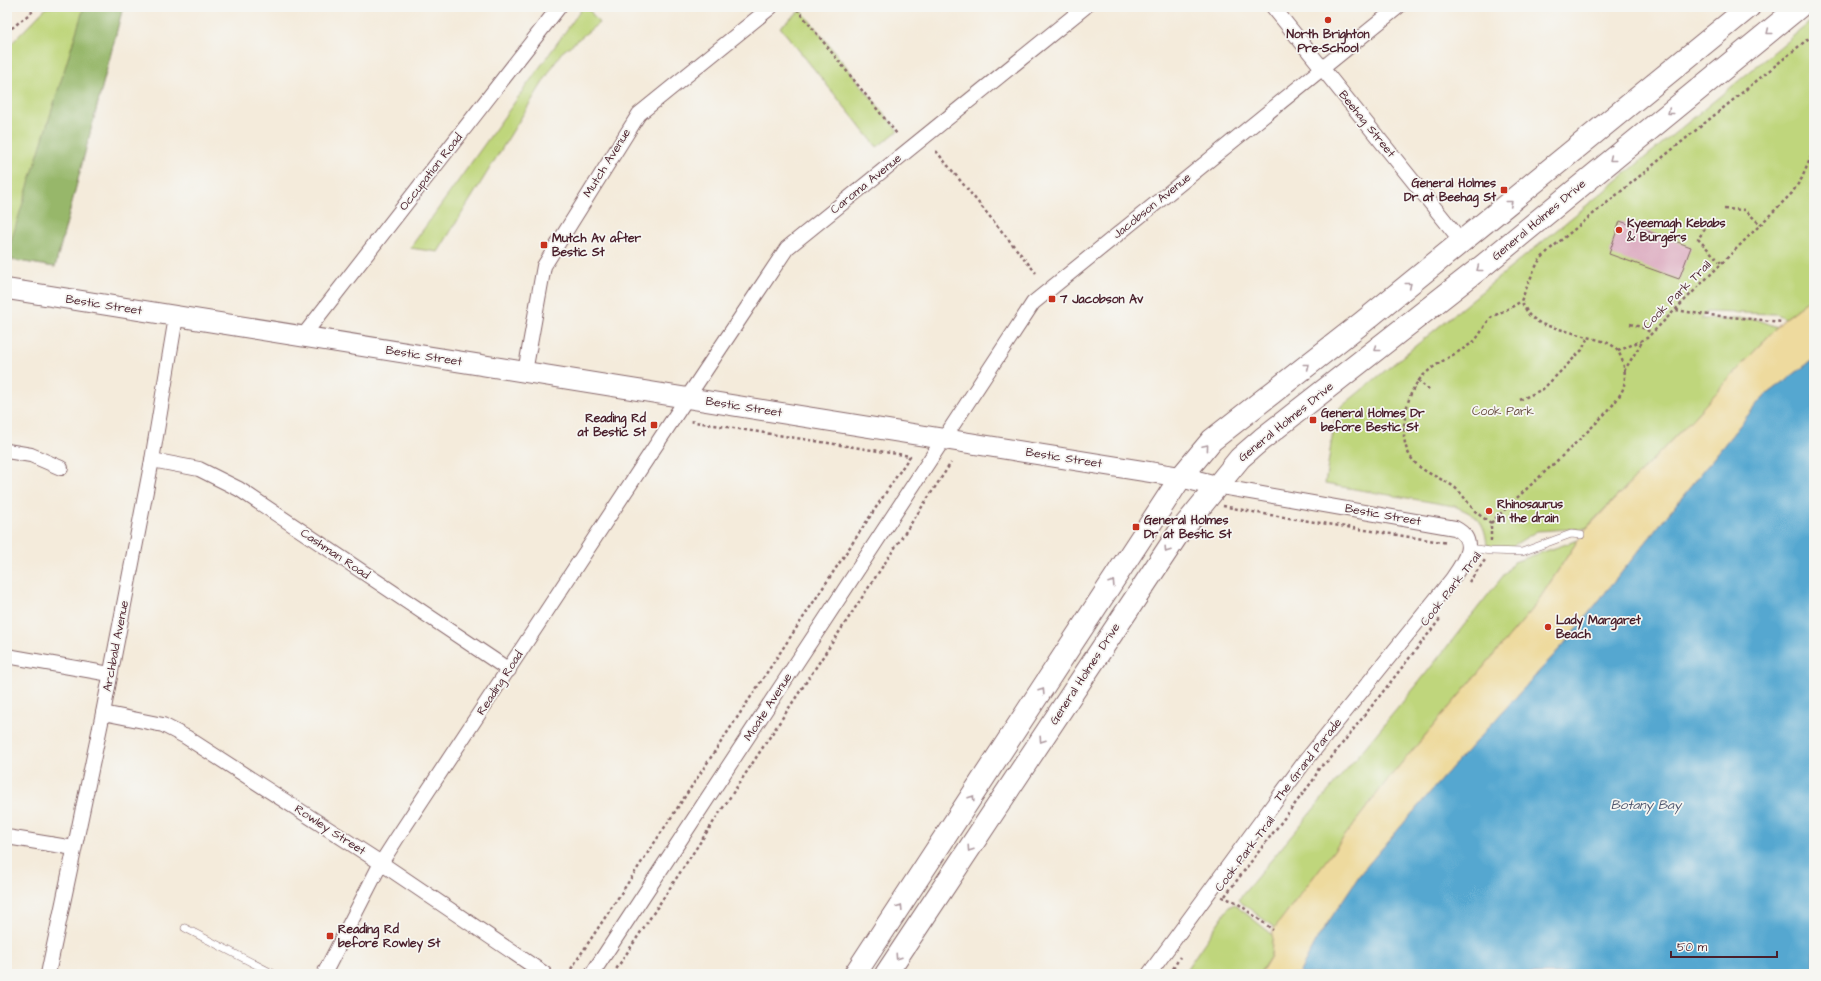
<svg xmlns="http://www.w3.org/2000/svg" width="1821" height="981" font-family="'Architects Daughter',sans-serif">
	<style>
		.green { fill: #bfd67b; stroke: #847a53 }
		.forest { fill: #97b76b; stroke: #706b4b }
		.sand { fill: #eeda9e; stroke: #9c7c64 }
		.water { fill: #55a7d0; stroke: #50637e }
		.building { fill: #dba8be }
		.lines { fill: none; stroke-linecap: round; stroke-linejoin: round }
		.lane-casing { stroke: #866669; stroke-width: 8 }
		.street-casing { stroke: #866669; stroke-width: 16 }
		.secondary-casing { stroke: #866669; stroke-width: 22 }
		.highway-casing { stroke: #866669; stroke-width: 24 }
		.path { stroke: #866669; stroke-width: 2.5; stroke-dasharray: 3 3; stroke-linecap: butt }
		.lane { stroke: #fff; stroke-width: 7 }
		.street { stroke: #fff; stroke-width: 14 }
		.secondary { stroke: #fff; stroke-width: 20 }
		.highway { stroke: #fff; stroke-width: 22 }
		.oneway { stroke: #ae9aa0 }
		.poi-dot { fill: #c8321e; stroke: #f6f6f2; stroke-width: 1.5 }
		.labels { text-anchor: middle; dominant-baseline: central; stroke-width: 3.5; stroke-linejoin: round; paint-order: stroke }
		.poi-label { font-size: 12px; font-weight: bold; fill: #4a1f2b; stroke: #f6f6f2; text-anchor: start }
		.street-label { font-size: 12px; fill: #4a1f2b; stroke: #f6f6f2 }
		.park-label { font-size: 12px; fill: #674d3f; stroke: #f6f6f2 }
		.water-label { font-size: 13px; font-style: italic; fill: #4e556d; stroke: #f6f6f2 }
	</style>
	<rect width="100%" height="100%" fill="#f6f6f2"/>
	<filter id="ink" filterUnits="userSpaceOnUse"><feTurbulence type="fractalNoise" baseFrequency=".025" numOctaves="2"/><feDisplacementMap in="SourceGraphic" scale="8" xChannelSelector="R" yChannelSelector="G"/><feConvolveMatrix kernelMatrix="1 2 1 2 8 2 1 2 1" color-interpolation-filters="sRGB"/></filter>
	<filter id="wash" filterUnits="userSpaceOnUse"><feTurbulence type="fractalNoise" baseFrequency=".012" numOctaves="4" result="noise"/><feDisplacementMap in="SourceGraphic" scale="16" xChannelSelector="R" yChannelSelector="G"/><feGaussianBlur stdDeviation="0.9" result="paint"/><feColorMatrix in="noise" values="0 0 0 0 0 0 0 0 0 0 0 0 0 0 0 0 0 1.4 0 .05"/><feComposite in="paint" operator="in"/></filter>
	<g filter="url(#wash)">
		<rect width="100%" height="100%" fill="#f4ebdb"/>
		<g class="green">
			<path d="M47 7H123L55 267 7 259V48Z"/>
			<path d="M583 7H587L599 23 561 53 438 252 410 248Z"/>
			<path d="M801 10 898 131 877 147 780 27Z"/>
			<path d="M1814 19V296L1785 318 1777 314 1707 312 1700 319H1756L1777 327 1694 417 1586 528 1537 531 1506 550 1487 546C1485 520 1476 515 1454 506L1325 484 1336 411Z"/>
			<path d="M1578 540 1532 610 1389 778 1275 928 1238 900 1416 686 1514 562Z"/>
			<path d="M1234 904 1273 935 1271 956 1259 974H1183L1229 907Z"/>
		</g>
		<path class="forest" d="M84 7H123L55 267 7 259V254Z"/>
		<path class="sand" d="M1814 296V359L1761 399 1564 644 1439 782 1361 873 1317 939 1299 974H1260L1271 956 1273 930 1389 778 1532 610 1584 531 1694 417 1785 318Z"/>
		<path class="water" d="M1814 359V974H1299L1317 939 1361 873 1439 782 1564 644 1761 399Z"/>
		<g id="blocks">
			<path class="building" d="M1620 221 1691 247 1679 279 1609 254Z"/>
		</g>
	</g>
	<g filter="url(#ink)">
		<use href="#blocks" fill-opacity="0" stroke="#866669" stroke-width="1"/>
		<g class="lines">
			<g class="lane-casing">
				<g id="lane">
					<path d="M1468 548 1491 551 1522 552 1571 534 1581 535"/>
					<path d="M185 928 274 974"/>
				</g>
			</g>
			<g class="street-casing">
				<g id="street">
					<path d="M1273 7 1462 242"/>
					<path d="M303 336 559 7"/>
					<path d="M525 372 544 266 639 114 771 7"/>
					<path d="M7 451 31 455 61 468"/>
					<path d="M152 460 199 469 239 489 509 670"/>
					<path d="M7 656 110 674"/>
					<path d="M103 713 163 725 186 737 381 863 545 974"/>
					<path d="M7 837 74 848"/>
					<path d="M48 974 103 713 152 460 176 317"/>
					<path d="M324 974 381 863 397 838 687 398 787 248 1085 7"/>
					<path d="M592 974 1033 303 1398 7"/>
					<path d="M1149 974 1303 764 1452 579C1463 563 1480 541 1455 528L1216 486"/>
				</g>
			</g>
			<g class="secondary-casing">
				<path id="secondary" d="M7 289 1181 477 1216 486"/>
			</g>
			<g class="highway-casing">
				<g id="highway">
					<path d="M855 974 1181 477 1212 440 1363 322 1749 7"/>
					<path d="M886 974 1178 534 1240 458 1262 439 1484 265 1799 7"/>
				</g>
			</g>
			<g class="path">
				<path d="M797 9 897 134"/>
				<path d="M7 32 38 7"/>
				<path d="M936 151 1036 273"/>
				<path d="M1724 209 1745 210 1761 225"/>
				<path d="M1705 229 1698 239 1722 264"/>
				<path d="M1676 310 1700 314 1782 322"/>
				<path d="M1630 324 1641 327 1652 333"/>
				<path d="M1618 351 1647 338 1792 193 1802 178 1814 150"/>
				<path d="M1624 371 1642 342"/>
				<path d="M1418 380 1430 391"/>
				<path d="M1520 400 1543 389 1582 350 1588 337"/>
				<path d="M1223 506 1258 513 1448 543"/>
				<path d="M1491 523C1485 519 1479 515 1474 510 1467 502 1462 493 1454 487 1439 476 1420 473 1410 456 1403 444 1403 431 1405 418 1411 370 1437 367 1472 343 1480 337 1484 324 1492 317 1502 311 1512 308 1521 301"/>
				<path d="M1491 541V523C1523 491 1557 462 1589 430 1600 419 1613 407 1621 393 1628 382 1625 359 1616 349 1614 346 1610 344 1606 342L1541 324 1529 315 1521 301 1534 270 1539 261 1549 250 1814 34"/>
				<path d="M1469 582 1485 560"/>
				<path d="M1225 896 1314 779 1319 768 1331 758 1440 619"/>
				<path d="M1222 897 1236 902 1273 930"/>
				<path d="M571 969 910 456 689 421"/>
				<path d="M613 974 951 463"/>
				<path d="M1170 974 1180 957"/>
			</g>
			<use href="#lane" class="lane"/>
			<use href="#street" class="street"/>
			<use href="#secondary" class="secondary"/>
			<use href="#highway" class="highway"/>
		</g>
		<defs><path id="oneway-chevron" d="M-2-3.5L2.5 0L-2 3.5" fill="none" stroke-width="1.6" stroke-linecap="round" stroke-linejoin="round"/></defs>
		<g class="oneway">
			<use href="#oneway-chevron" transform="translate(1769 32) rotate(141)"/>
			<use href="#oneway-chevron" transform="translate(1670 112) rotate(141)"/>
			<use href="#oneway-chevron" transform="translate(1612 159) rotate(141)"/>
			<use href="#oneway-chevron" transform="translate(1510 203) rotate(-39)"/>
			<use href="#oneway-chevron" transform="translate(1479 269) rotate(142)"/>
			<use href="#oneway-chevron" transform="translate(1409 285) rotate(-39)"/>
			<use href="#oneway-chevron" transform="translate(1377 349) rotate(142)"/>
			<use href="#oneway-chevron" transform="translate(1307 366) rotate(-38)"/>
			<use href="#oneway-chevron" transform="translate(1206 447) rotate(-50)"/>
			<use href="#oneway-chevron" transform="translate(1167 550) rotate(123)"/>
			<use href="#oneway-chevron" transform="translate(1112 583) rotate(-57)"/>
			<use href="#oneway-chevron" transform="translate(1042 691) rotate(-57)"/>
			<use href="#oneway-chevron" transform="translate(1042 740) rotate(123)"/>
			<use href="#oneway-chevron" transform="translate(972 798) rotate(-57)"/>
			<use href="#oneway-chevron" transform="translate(970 849) rotate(124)"/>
			<use href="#oneway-chevron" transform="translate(900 907) rotate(-57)"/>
			<use href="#oneway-chevron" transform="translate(898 957) rotate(124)"/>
		</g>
	</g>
	<g class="poi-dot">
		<circle cx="1328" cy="20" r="4"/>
		<rect x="1500" y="186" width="8" height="8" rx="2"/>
		<circle cx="1619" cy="230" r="4"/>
		<rect x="540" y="241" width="8" height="8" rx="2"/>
		<rect x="1048" y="295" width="8" height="8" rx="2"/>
		<rect x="1309" y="416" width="8" height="8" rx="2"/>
		<rect x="650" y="421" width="8" height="8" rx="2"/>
		<circle cx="1489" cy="511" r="4"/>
		<rect x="1132" y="523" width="8" height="8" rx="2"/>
		<circle cx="1548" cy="627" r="4"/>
		<rect x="326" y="932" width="8" height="8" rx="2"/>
	</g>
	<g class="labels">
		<g class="poi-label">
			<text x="1328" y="34" text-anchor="middle">North Brighton<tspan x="1328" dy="14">Pre-School</tspan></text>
			<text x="1496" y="183" text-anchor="end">General Holmes<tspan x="1496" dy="14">Dr at Beehag St</tspan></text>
			<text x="1627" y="223">Kyeemagh Kebabs<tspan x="1627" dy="14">&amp; Burgers</tspan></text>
			<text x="552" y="238">Mutch Av after<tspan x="552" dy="14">Bestic St</tspan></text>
			<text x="1060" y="299">7 Jacobson Av</text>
			<text x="1321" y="413">General Holmes Dr<tspan x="1321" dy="14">before Bestic St</tspan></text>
			<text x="646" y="418" text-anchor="end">Reading Rd<tspan x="646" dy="14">at Bestic St</tspan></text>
			<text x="1497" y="504">Rhinosaurus<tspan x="1497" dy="14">in the drain</tspan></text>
			<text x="1144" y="520">General Holmes<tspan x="1144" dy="14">Dr at Bestic St</tspan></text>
			<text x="1556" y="620">Lady Margaret<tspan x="1556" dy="14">Beach</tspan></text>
			<text x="338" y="929">Reading Rd<tspan x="338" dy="14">before Rowley St</tspan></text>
		</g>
		<g class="street-label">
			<text transform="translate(1367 124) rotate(51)">Beehag Street</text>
			<text transform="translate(607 163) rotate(-58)">Mutch Avenue</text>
			<text transform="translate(431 172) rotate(-52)">Occupation Road</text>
			<text transform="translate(866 184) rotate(-39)">Caroma Avenue</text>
			<text transform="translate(1152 206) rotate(-39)">Jacobson Avenue</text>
			<text transform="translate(1539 220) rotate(-40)">General Holmes Drive</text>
			<text transform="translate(1677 295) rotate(-45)">Cook Park Trail</text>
			<text transform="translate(104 305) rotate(9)">Bestic Street</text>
			<text transform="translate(424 356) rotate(9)">Bestic Street</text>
			<text transform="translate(744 407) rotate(9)">Bestic Street</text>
			<text transform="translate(1286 422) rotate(-39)">General Holmes Drive</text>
			<text transform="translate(1064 458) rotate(9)">Bestic Street</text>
			<text transform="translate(1383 515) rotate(10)">Bestic Street</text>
			<text transform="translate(335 554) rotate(34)">Cashman Road</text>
			<text transform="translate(1451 589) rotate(-52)">Cook Park Trail</text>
			<text transform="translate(116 646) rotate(-79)">Archbald Avenue</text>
			<text transform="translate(1085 674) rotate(-57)">General Holmes Drive</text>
			<text transform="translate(500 683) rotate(-57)">Reading Road</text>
			<text transform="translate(768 707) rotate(-57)">Moate Avenue</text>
			<text transform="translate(1308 760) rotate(-52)">The Grand Parade</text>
			<text transform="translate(330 830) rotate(33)">Rowley Street</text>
			<text transform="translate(1245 854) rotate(-53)">Cook Park Trail</text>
		</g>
		<g class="park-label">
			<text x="1503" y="411">Cook Park</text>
		</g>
		<g class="water-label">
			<text x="1646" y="805">Botany Bay</text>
		</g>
	</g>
	<rect width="1821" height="981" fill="none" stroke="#f6f6f2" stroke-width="24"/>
	<path d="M1671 951v6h106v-6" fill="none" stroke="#4a1f2b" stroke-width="2"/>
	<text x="1677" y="951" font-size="12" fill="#4a1f2b" stroke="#f6f6f2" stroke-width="3" paint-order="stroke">50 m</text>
</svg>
